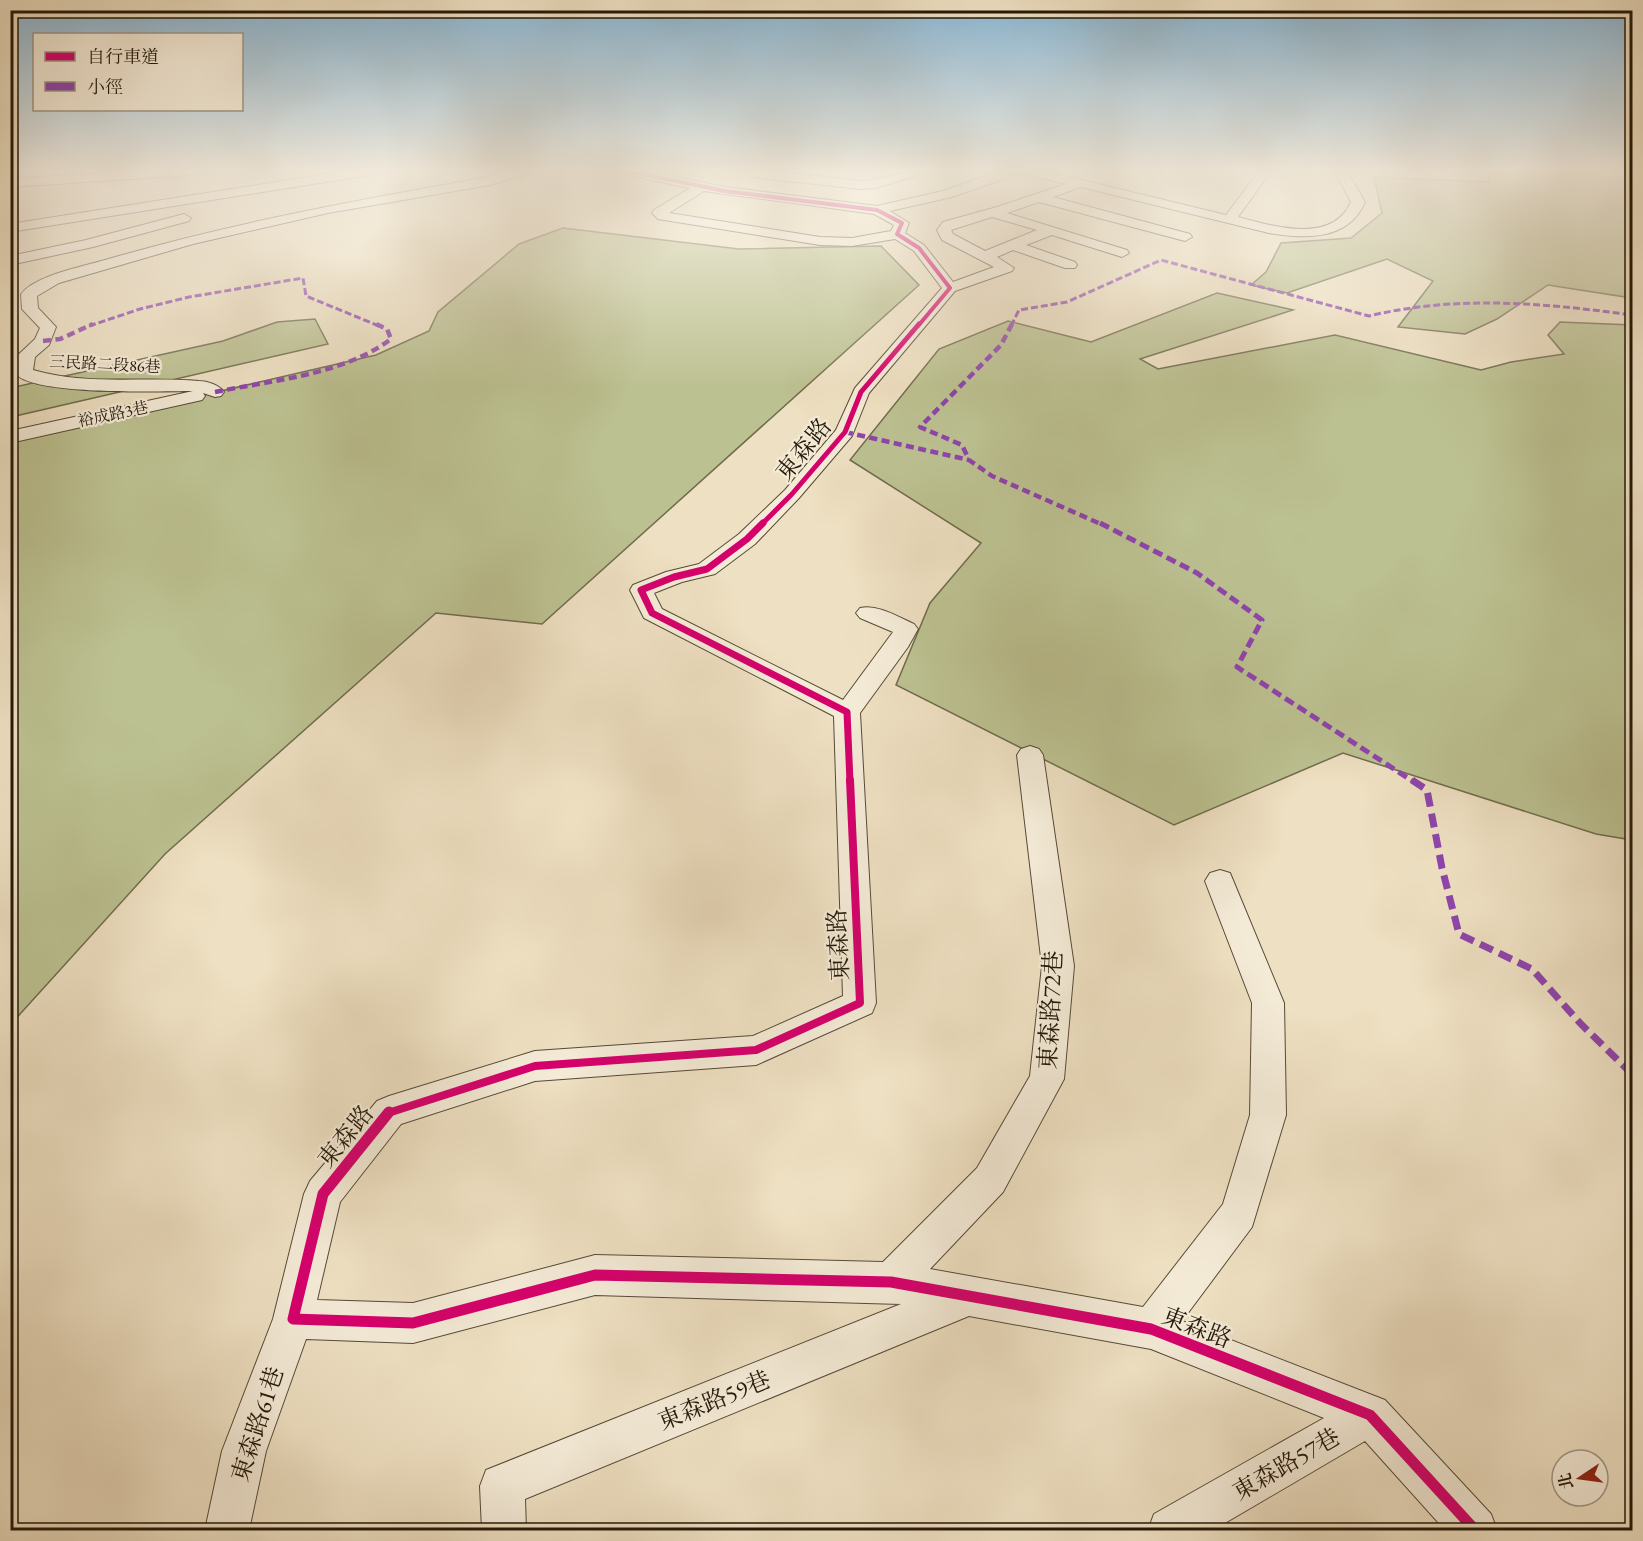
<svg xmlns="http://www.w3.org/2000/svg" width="1643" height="1541" font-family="'EB Garamond','Noto Serif TC',serif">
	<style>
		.green { fill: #bcc191; stroke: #706c4d; stroke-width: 1.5 }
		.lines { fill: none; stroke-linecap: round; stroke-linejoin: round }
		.minor-casing { stroke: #564a37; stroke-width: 2 }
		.minor { fill: #f4ebd7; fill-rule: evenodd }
		.quiet-far3 { stroke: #8e44ad; stroke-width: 3; stroke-dasharray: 7 3; stroke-linecap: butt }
		.quiet-far2 { stroke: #8e44ad; stroke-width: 4.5; stroke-dasharray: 8 4.5; stroke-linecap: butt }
		.quiet-far1 { stroke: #8e44ad; stroke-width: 5; stroke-dasharray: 10 5; stroke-linecap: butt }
		.quiet { stroke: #8e44ad; stroke-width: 7; stroke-dasharray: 14 7; stroke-linecap: butt }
		.cycleway-far4-casing { stroke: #f4ebd7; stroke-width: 6 }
		.cycleway-far3-casing { stroke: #f4ebd7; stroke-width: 8 }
		.cycleway-far2-casing { stroke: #f4ebd7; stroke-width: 10 }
		.cycleway-far1-casing { stroke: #f4ebd7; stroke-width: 12 }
		.cycleway-casing { stroke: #f4ebd7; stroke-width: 15 }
		.cycleway-far4 { stroke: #d6006c; stroke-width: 4 }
		.cycleway-far3 { stroke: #d6006c; stroke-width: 5 }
		.cycleway-far2 { stroke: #d6006c; stroke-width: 7 }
		.cycleway-far1 { stroke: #d6006c; stroke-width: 8 }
		.cycleway { stroke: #d6006c; stroke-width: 11 }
		.labels { text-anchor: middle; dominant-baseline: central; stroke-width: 4.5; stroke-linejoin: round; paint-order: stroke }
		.far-street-label { font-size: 16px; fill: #241809; stroke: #f4ebd7 }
		.near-street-label { font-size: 24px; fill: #241809; stroke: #f4ebd7 }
	</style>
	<rect width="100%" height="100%" fill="#eee0c2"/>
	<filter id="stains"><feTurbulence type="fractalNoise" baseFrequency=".00333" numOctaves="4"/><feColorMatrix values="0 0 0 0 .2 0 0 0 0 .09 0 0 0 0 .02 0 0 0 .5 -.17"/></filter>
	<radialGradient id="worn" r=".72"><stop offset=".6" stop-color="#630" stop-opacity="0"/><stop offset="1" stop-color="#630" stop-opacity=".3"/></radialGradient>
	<g class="green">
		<path d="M1483 171H1632V298L1548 285 1497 319 1465 334 1398 327 1433 281 1387 259 1287 293 1251 285 1266 272 1281 243 1351 238 1382 213 1374 177 1489 182 1488 174Z"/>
		<path d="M563 228 739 249 881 246 919 285 542 624 436 613 165 854 11 1024 10 440 376 355 429 331 438 312 519 244Z"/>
		<path d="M1217 293 1293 310 1140 359 1158 369 1335 335 1481 370 1511 362 1564 354 1548 335 1560 322 1632 325V840L1596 834 1343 753 1174 825 896 685 930 603 981 543 850 460 939 349 1008 321 1091 342Z"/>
		<path d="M315 319 328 344 11 417 10 388 223 341 277 322Z"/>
	</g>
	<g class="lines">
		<g class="minor-casing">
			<g id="minor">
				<path d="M133 171H198L192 175 10 187V179Z"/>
				<path d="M346 171H376L370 175 10 232V224Z"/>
				<path d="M510 171H530L528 174 490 185 328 213 193 244 59 283 37 296 38 308 56 327 49 345 35 357 33 370C88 386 144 376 199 381 208 381 219 385 224 392L221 396 215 397 203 393 205 396 202 400 10 443V431L193 391C163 391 31 396 15 373L18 355 35 339 40 328 22 309 21 294C36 275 82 267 105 260 231 223 359 200 488 177Z"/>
				<path d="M622 171H647L725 187 877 206 943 191 1001 171H1020L1018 174 952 197 890 211 909 223 905 233 924 245 953 282 994 267 942 240 937 230 943 222 997 207 1066 184 1025 174 1023 171H1045L1226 215 1259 171H1271L1238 217C1273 226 1332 245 1351 202L1335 171H1347L1365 202C1348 241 1305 239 1269 233L1081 187 1053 197 1190 234 1192 237 1185 241 1039 202 1007 213 1127 250 1129 253 1122 257 1052 235 1026 245 1075 262 1077 265 1075 268H1065L1013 250 997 257 1014 268 1012 271 955 291 869 393 852 436 799 498 755 544 715 574 682 582 654 593 662 609 843 700 893 632 860 618 856 613 860 608C878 604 898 617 914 624L918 629 908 647 860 713 876 1003 872 1013 756 1065 535 1081 401 1124 340 1202 317 1300 413 1303 595 1255 883 1262 977 1168 1030 1076 1042 966 1017 755 1021 749 1030 746 1039 749 1043 755 1074 966 1064 1079 1003 1192 930 1269 1143 1307 1223 1204 1250 1115 1252 1003 1205 881 1210 873 1220 870 1230 873 1284 1003 1286 1115 1252 1227 1182 1321 1385 1400 1491 1514 1497 1530H1445L1365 1441 1213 1530H1148L1154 1514 1324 1418 1151 1349 969 1316 525 1499 526 1530H482L480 1486 486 1470 901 1304 595 1295 413 1343 306 1339 266 1451 249 1530H205L222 1451 273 1319 304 1194 310 1181 377 1101 389 1096 535 1051 753 1036 843 996 834 716 644 618 630 590 633 585 666 572 699 564 739 534 785 490 836 430 855 388 942 288 914 251 895 239 852 246 820 245 658 219 652 213 654 210 690 188 628 175ZM704 191 874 214 894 225 891 231 852 238 820 237 669 213ZM992 217 1037 230 985 251 953 234 951 230Z"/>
				<path d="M749 171H771L860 181C883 180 900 171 923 171L921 174 876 188 860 189 754 177 750 176Z"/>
				<path d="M184 214 191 218 189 221 93 247 10 265V256L86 240Z"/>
			</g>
		</g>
		<use href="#minor" class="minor"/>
		<g class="quiet-far3">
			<path d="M89 326 140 309 189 297 303 278 306 296 379 326"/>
			<path d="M1011 326 1019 310 1067 302 1161 260 1369 316C1457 295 1543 303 1632 315"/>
		</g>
		<g class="quiet-far2">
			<path d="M1012 324 1001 345 920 427 962 445 969 460 992 476 1103 525"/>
			<path d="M43 341 60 339 93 324"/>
			<path d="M215 392C273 380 343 375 391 339L387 329 376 324"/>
			<path d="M845 432 969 460"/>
		</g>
		<path class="quiet-far1" d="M1100 523 1197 573 1262 620 1237 667 1414 782"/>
		<path class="quiet" d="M1412 780 1427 790 1442 868 1459 934 1532 969 1580 1023 1632 1074"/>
		<g class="cycleway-far4-casing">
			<path id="cycleway-far4" d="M628 171 725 191 877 210 902 223 897 234 919 248 950 288 918 326"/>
		</g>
		<g class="cycleway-far3-casing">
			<path id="cycleway-far3" d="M761 525 792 494 845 432 861 392 919 324"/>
		</g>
		<g class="cycleway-far2-casing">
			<path id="cycleway-far2" d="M763 523 747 539 707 569 674 577 641 590 652 613 847 712 850 782"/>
		</g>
		<g class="cycleway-far1-casing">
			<path id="cycleway-far1" d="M388 1113 535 1066 756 1050 860 1003 850 780"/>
		</g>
		<g class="cycleway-casing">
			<path id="cycleway" d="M389 1112 323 1194 293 1319 413 1323 595 1275 891 1282 1151 1329 1370 1415 1475 1530"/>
		</g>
		<use href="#cycleway-far4" class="cycleway-far4"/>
		<use href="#cycleway-far3" class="cycleway-far3"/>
		<use href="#cycleway-far2" class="cycleway-far2"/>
		<use href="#cycleway-far1" class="cycleway-far1"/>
		<use href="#cycleway" class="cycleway"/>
	</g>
	<linearGradient id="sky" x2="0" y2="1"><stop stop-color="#89b7d5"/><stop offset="0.44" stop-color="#f7f1e4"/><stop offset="1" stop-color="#f7f1e4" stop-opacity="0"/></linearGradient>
	<rect width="1643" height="387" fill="url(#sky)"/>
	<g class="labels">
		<g class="far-street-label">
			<text transform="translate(105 364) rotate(3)">三民路二段86巷</text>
			<text transform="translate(113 414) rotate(-12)">裕成路3巷</text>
		</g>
		<g class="near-street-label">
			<text transform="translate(803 449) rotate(-51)">東森路</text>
			<text transform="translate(838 945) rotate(-93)">東森路</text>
			<text transform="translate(1050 1010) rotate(-87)">東森路72巷</text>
			<text transform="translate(345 1136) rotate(-51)">東森路</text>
			<text transform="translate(1197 1327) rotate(21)">東森路</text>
			<text transform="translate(714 1400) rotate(-22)">東森路59巷</text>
			<text transform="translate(257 1424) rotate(-72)">東森路61巷</text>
			<text transform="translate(1286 1464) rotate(-30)">東森路57巷</text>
		</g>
	</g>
	<rect width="1643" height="1541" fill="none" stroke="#eee0c2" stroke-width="36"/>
	<rect x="12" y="12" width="1619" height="1517" fill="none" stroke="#241809" stroke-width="3"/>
	<rect x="18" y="18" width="1607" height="1505" fill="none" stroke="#241809" stroke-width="1.5"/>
	<rect x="33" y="33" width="210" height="78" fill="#f4ebd7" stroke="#a19785" stroke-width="1.5"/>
	<rect x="45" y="52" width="30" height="9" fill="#d6006c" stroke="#a19785" stroke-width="1.5"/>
	<text x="87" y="63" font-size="18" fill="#241809">自行車道</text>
	<rect x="45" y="82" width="30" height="9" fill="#8e44ad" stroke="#a19785" stroke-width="1.5"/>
	<text x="87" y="93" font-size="18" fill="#241809">小徑</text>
	<g transform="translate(1580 1478) rotate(257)"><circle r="28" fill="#f4ebd7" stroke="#a19785" stroke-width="1.5"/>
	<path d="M0-4.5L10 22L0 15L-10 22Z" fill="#8f2418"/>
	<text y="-9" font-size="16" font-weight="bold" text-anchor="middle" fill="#241809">北</text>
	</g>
	<rect width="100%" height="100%" filter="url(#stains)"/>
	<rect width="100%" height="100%" fill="url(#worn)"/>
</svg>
